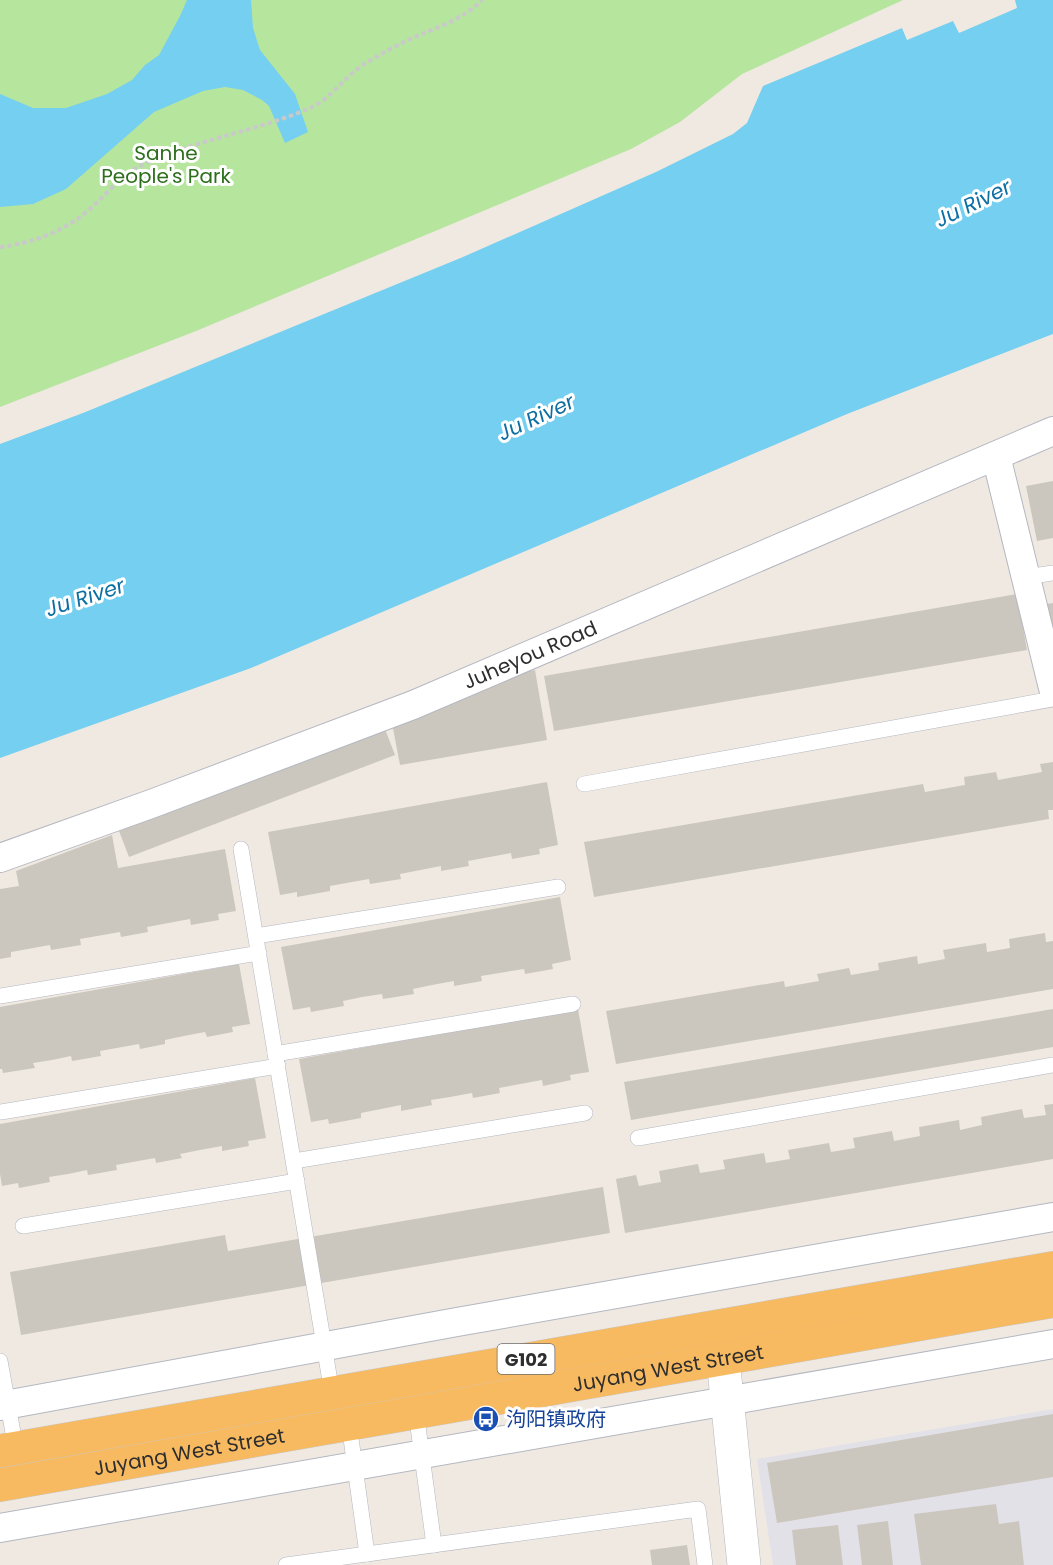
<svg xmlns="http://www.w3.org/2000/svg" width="1053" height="1565" font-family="Poppins,'Noto Sans SC',sans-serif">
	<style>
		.industrial { fill: #e3e1e8 }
		.green { fill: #b6e59e }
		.water { fill: #75cff0 }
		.building { fill: #cbc7bf }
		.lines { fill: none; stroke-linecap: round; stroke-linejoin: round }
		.service-casing { stroke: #b4b7c1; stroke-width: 16 }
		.minor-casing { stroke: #b4b7c1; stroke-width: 30 }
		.tertiary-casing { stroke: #b4b7c1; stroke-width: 34 }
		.trunk-casing { stroke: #c9c9c9; stroke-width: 34 }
		.path { stroke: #c9c9c9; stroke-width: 4; stroke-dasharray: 4.5 3; stroke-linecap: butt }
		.service { stroke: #fff; stroke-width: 15 }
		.minor { stroke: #fff; stroke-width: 28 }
		.tertiary { stroke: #fff; stroke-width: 33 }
		.trunk { stroke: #f8ba60; stroke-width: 33 }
		.labels { text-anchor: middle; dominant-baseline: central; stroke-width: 6; stroke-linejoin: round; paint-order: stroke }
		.shield { fill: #fff; stroke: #6d6d6d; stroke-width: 1.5 }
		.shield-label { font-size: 18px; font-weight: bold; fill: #2e2e2e }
		.park-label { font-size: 20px; fill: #2c6e1b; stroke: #fff }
		.street-label { font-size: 20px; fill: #2e2e2e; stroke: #fff }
		.transit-label { font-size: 20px; fill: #164399; stroke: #fff; text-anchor: start }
		.water-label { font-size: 21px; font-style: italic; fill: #0d6fa3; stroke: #fff }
	</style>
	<rect width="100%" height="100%" fill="#efe9e1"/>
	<path class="industrial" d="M1053 1409V1565H773L757 1459Z"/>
	<path class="green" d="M0 0H903L742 74 680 122 631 149 196 331 0 407Z"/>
	<g class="water">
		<path d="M187 0H251L253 28 260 50 295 94 308 132 285 143 269 106 262 100 243 90 225 87 203 91 154 112 66 189 33 204 0 207V94L33 108H66L107 94 132 80 145 65 159 55 180 16Z"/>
		<path d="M1015 0H1053V334L847 414 251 668 0 758V444L83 413 463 257 656 172 733 134 747 123 763 86 902 28 907 40 953 21 959 33 1017 8Z"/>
	</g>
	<g class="building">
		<path d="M1053 481V538L1037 541 1026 486Z"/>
		<path d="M1017 594 1027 650 554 731 544 676Z"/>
		<path d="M1053 603V627H1052L1047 604Z"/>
		<path d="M535 670 547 740 400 765 392 723 517 673Z"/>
		<path d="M385 729 395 755 129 857 119 831Z"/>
		<path d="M1053 762V810H1048L1049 819 594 897 584 842 923 784 925 792 965 785 964 777 996 772 998 780 1042 772 1040 764Z"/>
		<path d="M547 782 558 845 539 849 540 854 512 859 511 853 468 861 469 866 441 871V866L400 874 401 879 370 884 369 879 330 886V891L297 897V892L280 895 268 832Z"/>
		<path d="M112 835 118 868 225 849 236 911 218 914 219 920 191 925 190 919 147 927 148 932 121 937 120 932 80 939 81 945 51 950 50 945 11 952V957L0 959V889L19 886 16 871Z"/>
		<path d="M560 897 571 960 552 964 553 969 525 974 524 969 481 976 482 981 454 986V981L432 985 413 989 414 994 383 999 382 994 362 997 343 1001 344 1006 311 1012 310 1007 293 1010 281 947Z"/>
		<path d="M1045 933 1046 942 1053 941V989L616 1064 606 1011 784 981 785 987 819 981 817 974 849 968 851 975 879 970 878 963 917 956 918 964 945 959 943 950 986 943 987 952 1010 948 1009 939Z"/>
		<path d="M239 964 250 1024 232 1027 233 1032 207 1037 205 1032 184 1036 165 1040V1044L140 1049 139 1044 100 1051 101 1056 72 1061 71 1056 52 1060 33 1063 35 1068 3 1073 2 1069H0V1007Z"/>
		<path d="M578 1009 589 1072 570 1075 571 1080 543 1086 542 1080 499 1088 500 1093 473 1098 472 1093 450 1097 431 1100 432 1105 401 1111V1105L361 1113V1118L329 1124 328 1119 311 1122 299 1059Z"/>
		<path d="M1053 1009V1047L631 1120 624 1082Z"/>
		<path d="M255 1078 266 1138 248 1141 249 1146 222 1151V1146L200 1150 180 1154 182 1158 156 1163 155 1158 116 1165 117 1170 88 1175 87 1170 68 1174 49 1177 50 1182 19 1188 18 1183 2 1186 0 1174V1124Z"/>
		<path d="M1053 1104V1159L625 1233 616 1179 636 1175 639 1186 661 1182 659 1171 698 1164 700 1173 725 1169 723 1160 764 1153 766 1163 790 1159 788 1150 829 1143 831 1152 855 1148 853 1138 892 1131 894 1141 920 1136 919 1127 959 1120 960 1130 982 1125 981 1117 1022 1109 1024 1118 1046 1115 1044 1105Z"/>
		<path d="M603 1187 610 1233 21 1335 10 1272 225 1235 228 1251Z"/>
		<path d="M1053 1414V1477L777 1523 767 1463Z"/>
		<path d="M996 1504 999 1524 1019 1521 1024 1565H921L914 1514Z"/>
		<path d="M888 1521 893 1565H862L857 1525Z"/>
		<path d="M838 1525 843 1565H796L792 1530Z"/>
		<path d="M687 1545 690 1565H652L650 1550Z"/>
	</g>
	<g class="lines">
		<g class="service-casing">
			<g id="service">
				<path d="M1026 577 1053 573"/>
				<path d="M584 784 1053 699"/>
				<path d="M241 849 332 1393"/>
				<path d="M256 936 558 887"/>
				<path d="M0 996 259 953"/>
				<path d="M275 1054 573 1004"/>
				<path d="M1 1112 278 1066"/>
				<path d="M638 1138 1053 1065"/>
				<path d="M294 1161 585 1113"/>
				<path d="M23 1226 297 1181"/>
				<path d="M0 1361 16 1449"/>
				<path d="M416 1412 434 1545"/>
				<path d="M349 1424 367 1554"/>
				<path d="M286 1565 698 1509 705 1565"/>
			</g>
		</g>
		<g class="minor-casing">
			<g id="minor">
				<path d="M996 456 1053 688"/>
				<path id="s1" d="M0 858 151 804 413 705 1053 431"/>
				<path d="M0 1406 457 1322 1053 1217"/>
				<path d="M0 1528 1053 1344"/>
			</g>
		</g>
		<g class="tertiary-casing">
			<path id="tertiary" d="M723 1359 744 1565"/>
		</g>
		<g class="trunk-casing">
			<g id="trunk">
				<path d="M0 1451 1053 1268"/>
				<path id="s2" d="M0 1485 1053 1301"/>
			</g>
		</g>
		<path class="path" d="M0 247C33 243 66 231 91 208 107 194 119 177 138 167 192 140 255 132 310 108 325 102 337 87 349 76 363 63 381 54 398 45 426 30 460 23 482 0"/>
		<use href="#service" class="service"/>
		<use href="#minor" class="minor"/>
		<use href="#tertiary" class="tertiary"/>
		<use href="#trunk" class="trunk"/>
	</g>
	<defs>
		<g id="bus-disc" transform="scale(1.35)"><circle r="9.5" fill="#1a4fb4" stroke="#fff"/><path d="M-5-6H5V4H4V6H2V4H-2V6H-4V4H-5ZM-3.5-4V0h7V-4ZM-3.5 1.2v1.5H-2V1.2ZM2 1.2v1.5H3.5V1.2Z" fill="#fff"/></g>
	</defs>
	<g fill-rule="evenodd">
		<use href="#bus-disc" x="486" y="1419"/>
	</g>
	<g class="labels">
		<rect class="shield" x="497.5" y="1344" width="57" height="30" rx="4.5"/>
		<g class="shield-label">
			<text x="526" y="1359">G102</text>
		</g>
		<g class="park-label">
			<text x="166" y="153">Sanhe<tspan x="166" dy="23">People's Park</tspan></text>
		</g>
		<g class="street-label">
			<text stroke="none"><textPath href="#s1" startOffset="568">Juheyou Road</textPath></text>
			<text stroke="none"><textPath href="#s2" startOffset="678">Juyang West Street</textPath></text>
			<text stroke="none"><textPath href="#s2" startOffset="192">Juyang West Street</textPath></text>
		</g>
		<g class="transit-label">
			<text x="506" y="1419">泃阳镇政府</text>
		</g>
		<g class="water-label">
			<text transform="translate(973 203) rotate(-26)">Ju River</text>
			<text transform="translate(536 417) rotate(-25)">Ju River</text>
			<text transform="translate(85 597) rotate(-18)">Ju River</text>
		</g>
	</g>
</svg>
